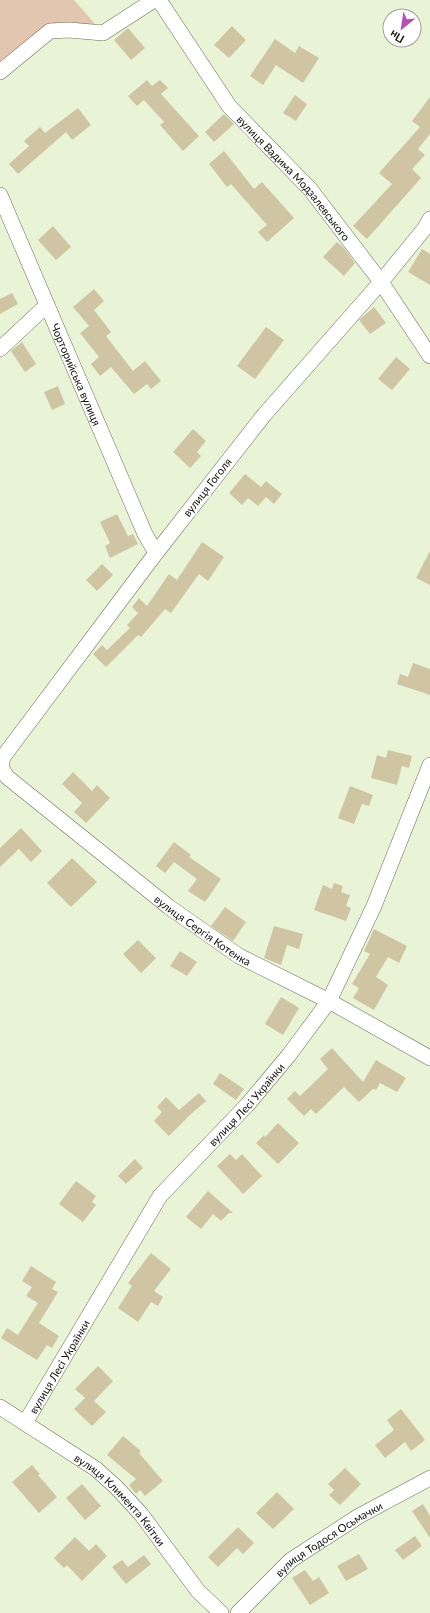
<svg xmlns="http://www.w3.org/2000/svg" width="430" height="1613" font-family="Lato,sans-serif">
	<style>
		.green { fill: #e2c6b0 }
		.building { fill: #cfc5a3 }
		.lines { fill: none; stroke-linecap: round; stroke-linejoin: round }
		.street-casing { stroke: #677057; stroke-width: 16 }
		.street { stroke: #fff; stroke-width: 15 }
		.labels { text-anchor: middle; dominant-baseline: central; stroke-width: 4; stroke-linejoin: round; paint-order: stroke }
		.street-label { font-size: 11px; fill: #0f1209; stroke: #fff }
	</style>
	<rect width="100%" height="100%" fill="#e9f4d7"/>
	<path class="green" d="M0 0H74L103 33 50 31 0 72Z"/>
	<g class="building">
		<path d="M232 26 246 40 229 58 214 45Z"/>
		<path d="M128 28 145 48 131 60 114 40Z"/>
		<path d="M275 39 295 53 299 46 319 58 303 83 276 65 263 85 250 76Z"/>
		<path d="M147 80 152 86 160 80 168 88 161 94 199 136 183 151 160 125 164 122 144 100 137 106 128 96Z"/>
		<path d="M295 95 307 104 296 121 283 113Z"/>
		<path d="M430 97V134L418 149 425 155 412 169 421 178 367 239 353 226 392 184 379 173 420 127 412 121Z"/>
		<path d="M78 108 91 125 72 140 66 132 18 174 9 164 29 146 24 141 40 127 45 133Z"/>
		<path d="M224 114 234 124 214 142 205 132Z"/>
		<path d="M224 151 254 189 262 182 294 218 267 242 258 232 267 225 231 184 227 187 209 164Z"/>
		<path d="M53 226 71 247 56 260 38 240Z"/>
		<path d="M337 242 344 248 355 263 344 276 323 257Z"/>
		<path d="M422 249 430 254V285L408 272Z"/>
		<path d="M94 289 104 301 94 310 111 332 106 336 133 371 145 361 161 381 151 389 147 384 134 394 111 367 100 376 91 364 99 357 80 333 89 326 73 307Z"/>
		<path d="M12 293 18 304 0 314V299Z"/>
		<path d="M374 307 386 323 370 334 359 320Z"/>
		<path d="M266 327 284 340 255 379 237 366Z"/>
		<path d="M22 342 36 364 25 372 11 351Z"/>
		<path d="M396 357 410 369 392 390 378 379Z"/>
		<path d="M58 386 65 404 52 410 44 392Z"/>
		<path d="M193 429 206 441 197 452 201 456 190 468 173 452Z"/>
		<path d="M245 474 261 487 266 481 282 494 274 504 266 497 258 506 248 498 242 505 229 493Z"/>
		<path d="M117 514 128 536 133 534 138 544 110 558 105 546 110 543 100 522Z"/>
		<path d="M202 542 224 557 208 581 199 574 171 613 165 609 141 637 138 635 106 667 93 654 102 645 107 650 130 628 127 625 138 613 132 607 139 598 147 606 169 574 177 580Z"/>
		<path d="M430 551V585L416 578Z"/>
		<path d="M102 564 113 575 97 591 86 580Z"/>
		<path d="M413 663 430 669V695L397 684 400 674 408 677Z"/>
		<path d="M388 750 412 756 409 768 402 766 397 785 371 778 377 755 386 758Z"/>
		<path d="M73 772 92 791 97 785 110 798 86 823 74 812 82 803 62 784Z"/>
		<path d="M350 786 373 795 369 806 362 804 354 824 338 818Z"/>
		<path d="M21 828 42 851 31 862 19 849 0 867V848Z"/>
		<path d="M174 842 191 855 189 857 221 879 205 902 188 891 197 879 174 862 165 873 156 866Z"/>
		<path d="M72 858 97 882 71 907 47 883Z"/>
		<path d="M334 883 343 886 341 892 350 895 346 906 351 908 346 921 314 910 323 885 332 889Z"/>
		<path d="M225 907 246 922 233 941 211 926Z"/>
		<path d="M274 926 303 934 299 949 287 945 281 965 264 958Z"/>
		<path d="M374 929 407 946 399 963 388 957 376 977 388 985 374 1010 353 998 359 988 352 984 370 954 364 951Z"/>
		<path d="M138 940 156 958 141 973 123 954Z"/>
		<path d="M180 951 197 962 187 976 170 966Z"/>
		<path d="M281 997 299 1008 283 1035 265 1024Z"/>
		<path d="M332 1048 363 1082 376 1060 406 1078 397 1092 380 1083 376 1090 373 1089 359 1102 344 1087 316 1114 311 1109 304 1116 287 1099 295 1091 300 1096 328 1069 320 1059Z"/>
		<path d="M220 1073 244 1089 236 1100 213 1084Z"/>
		<path d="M199 1093 206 1101 191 1114 169 1136 154 1121 162 1112 157 1107 166 1097 179 1110Z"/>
		<path d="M278 1123 299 1143 278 1164 256 1143 264 1135 265 1137Z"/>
		<path d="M230 1154 236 1160 242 1154 262 1176 243 1194 217 1166Z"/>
		<path d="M135 1159 143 1168 126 1184 118 1176Z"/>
		<path d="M76 1181 96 1196 92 1202 96 1205 83 1222 59 1204Z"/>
		<path d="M208 1191 233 1213H229L221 1221 213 1214 201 1229 186 1217Z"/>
		<path d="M151 1253 171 1269 154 1291 163 1297 158 1306 151 1302 138 1322 118 1308 132 1286 128 1283Z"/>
		<path d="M31 1266 56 1282 52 1289 58 1292 39 1323 59 1336 52 1348 47 1345 37 1360 1 1338 7 1328 18 1335 38 1303 26 1296 32 1287 22 1281Z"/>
		<path d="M98 1366 113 1381 94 1401 106 1412 92 1426 74 1409 85 1398 75 1389Z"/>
		<path d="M401 1409 425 1440 411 1451 405 1442 385 1458 375 1445 394 1430 387 1420Z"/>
		<path d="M123 1436 141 1451 139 1453 163 1481 145 1496 140 1490 136 1494 129 1485 136 1479 107 1455Z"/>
		<path d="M32 1465 40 1474 38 1475 57 1497 39 1513 12 1482Z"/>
		<path d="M345 1468 361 1484 340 1505 329 1495 334 1490 328 1484Z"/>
		<path d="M82 1484 101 1506 85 1520 66 1498Z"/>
		<path d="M277 1492 294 1509 273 1529 256 1513Z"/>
		<path d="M423 1504 430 1516V1538L412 1511Z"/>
		<path d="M238 1527 254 1543 243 1554 237 1548 218 1567 208 1557Z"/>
		<path d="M415 1536 422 1546 403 1560 395 1550Z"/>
		<path d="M75 1537 89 1551 96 1544 107 1556 82 1581 67 1565 64 1568 54 1558Z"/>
		<path d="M359 1554 368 1569 346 1581 337 1566Z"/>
		<path d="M144 1555 151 1564 126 1584 112 1567 122 1560 128 1567Z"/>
		<path d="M305 1570 313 1581 319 1577 329 1593 310 1605 292 1578Z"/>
	</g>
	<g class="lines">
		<g class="street-casing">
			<g id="street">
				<path id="s1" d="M159 0 229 106 310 189 381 282 430 356"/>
				<path d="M0 72 50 31 69 30 103 33 154 0"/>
				<path id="s2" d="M0 195 145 534 156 553"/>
				<path id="s3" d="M430 219 425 228 381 282 264 415 156 553 3 757 1 767 7 777 169 907 239 956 329 1001 430 1058"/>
				<path d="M0 349 47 305"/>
				<path id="s4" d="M0 1407 96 1469 116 1487 141 1514 198 1591 221 1613"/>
				<path id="s5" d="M25 1423 160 1196 248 1104 289 1055 329 1001 374 906 430 765"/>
				<path id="s6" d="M238 1613 291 1560 359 1516 430 1478"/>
			</g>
		</g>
		<use href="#street" class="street"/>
	</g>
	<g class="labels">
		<g class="street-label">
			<text stroke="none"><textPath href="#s1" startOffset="224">вулиця Вадима Модзалевського</textPath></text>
			<text stroke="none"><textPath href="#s2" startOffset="195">Чорторийська вулиця</textPath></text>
			<text transform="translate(207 487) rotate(-52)">вулиця Гоголя</text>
			<text stroke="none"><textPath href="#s3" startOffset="958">вулиця Сергія Котенка</textPath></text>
			<text stroke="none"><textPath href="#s5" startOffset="390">вулиця Лесі Українки</textPath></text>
			<text stroke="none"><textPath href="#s5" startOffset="66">вулиця Лесі Українки</textPath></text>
			<text stroke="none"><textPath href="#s4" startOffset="153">вулиця Климента Квітки</textPath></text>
			<text stroke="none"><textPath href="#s6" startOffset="118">вулиця Тодося Осьмачки</textPath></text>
		</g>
	</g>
	<g transform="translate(402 28) rotate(210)"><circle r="19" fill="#ffffff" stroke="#9fa09d"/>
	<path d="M0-3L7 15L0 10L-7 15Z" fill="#b450b7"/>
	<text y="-6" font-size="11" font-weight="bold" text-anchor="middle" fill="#0f1209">Пн</text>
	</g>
</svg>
